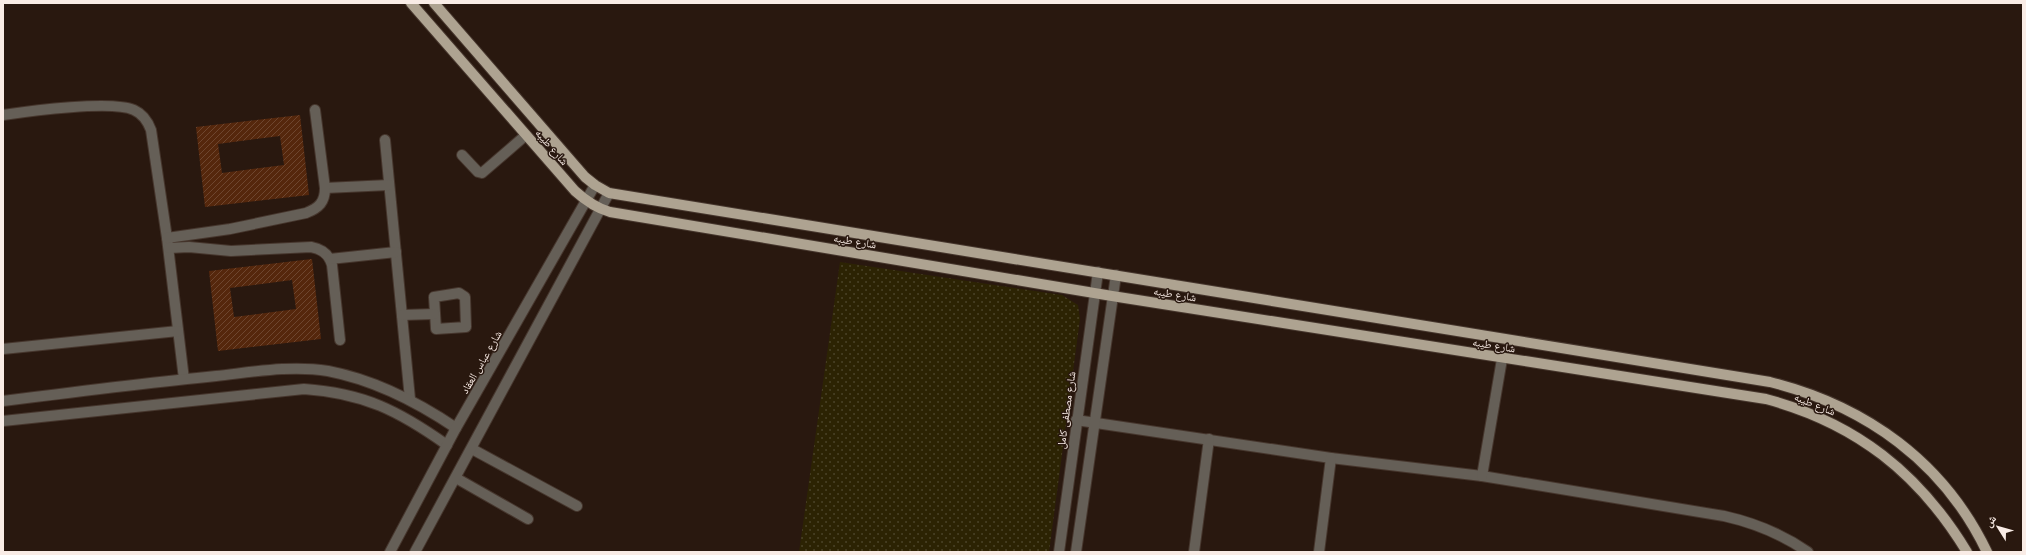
<svg xmlns="http://www.w3.org/2000/svg" width="2026" height="555" font-family="Poppins,'Noto Naskh Arabic',sans-serif">
	<style>
		.sand { fill: url(#sand-dots) }
		.building { fill: url(#building-hatch); fill-rule: evenodd }
		.lines { fill: none; stroke-linecap: round; stroke-linejoin: round }
		.minor-casing { stroke: #46362d; stroke-width: 12 }
		.major-casing { stroke: #46362d; stroke-width: 12 }
		.minor { stroke: #655f57; stroke-width: 10 }
		.major { stroke: #aea391; stroke-width: 10 }
		.labels { text-anchor: middle; dominant-baseline: central; stroke-width: 3; stroke-linejoin: round; paint-order: stroke }
		.street-label { font-size: 11px; fill: #f9ece6; stroke: #29180f }
	</style>
	<defs>
		<pattern id="sand-dots" width="8" height="8" patternUnits="userSpaceOnUse"><rect width="8" height="8" fill="#2c2303"/><path d="M2 2h.1M6 6h.1" fill="none" stroke="#4b4328" stroke-width="1.8" stroke-linecap="round"/></pattern>
		<pattern id="building-hatch" width="6" height="6" patternUnits="userSpaceOnUse"><rect width="6" height="6" fill="#55270c"/><path d="M-1 1l2-2M0 6l6-6M5 7l2-2" fill="none" stroke="#6e462f"/></pattern>
	</defs>
	<rect width="100%" height="100%" fill="#29180f"/>
	<path class="sand" d="M840 262 1062 295 1078 305 1080 319 1049 552H799Z"/>
	<g class="building">
		<path d="M300 115 309 195 205 207 196 127ZM280 136 284 165 222 173 218 144Z"/>
		<path d="M312 259 321 339 218 351 209 271ZM292 280 296 309 234 317 230 288Z"/>
	</g>
	<g class="lines">
		<g class="minor-casing">
			<g id="minor">
				<path d="M3 115C30 111 112 100 134 110 143 114 148 122 151 130L167 238 184 379"/>
				<path d="M385 140 410 399"/>
				<path d="M462 155 478 172 482 173 526 135"/>
				<path d="M325 188 389 185"/>
				<path d="M167 238 230 229 306 213C319 208 325 202 325 188L315 110"/>
				<path d="M169 248 189 247 231 251 311 247C322 249 329 254 332 265L340 340"/>
				<path d="M330 259 396 252"/>
				<path d="M459 293 465 297 466 327 436 329 434 297Z"/>
				<path d="M402 315 434 314"/>
				<path d="M3 349 178 331"/>
				<path d="M3 401C74 392 145 383 216 376 253 372 291 365 328 371 375 380 416 401 456 428"/>
				<path d="M1076 420 1331 458 1482 476 1724 516C1755 523 1782 534 1808 552"/>
				<path d="M3 421 304 389C364 393 399 411 447 445"/>
				<path d="M472 449 577 506"/>
				<path d="M1482 476 1502 359"/>
				<path d="M456 478 528 519"/>
				<path d="M390 552 456 428 595 185"/>
				<path d="M415 552 609 193"/>
				<path d="M1059 552 1098 272"/>
				<path d="M1076 552 1116 275"/>
				<path d="M1194 552 1209 439"/>
				<path d="M1319 552 1331 458"/>
			</g>
		</g>
		<g class="major-casing">
			<g id="major">
				<path d="M411 3 575 191C586 201 596 208 610 212L1112 296 1766 399C1856 423 1919 473 1967 552"/>
				<path d="M434 3 585 177 595 185 609 193 1770 382C1866 406 1944 462 1987 552"/>
			</g>
		</g>
		<use href="#minor" class="minor"/>
		<use href="#major" class="major"/>
	</g>
	<g class="labels">
		<g class="street-label">
			<text transform="translate(552 147) rotate(49)">شارع طيبه</text>
			<text transform="translate(855 241) rotate(9)">شارع طيبه</text>
			<text transform="translate(1175 294) rotate(9)">شارع طيبه</text>
			<text transform="translate(1494 345) rotate(9)">شارع طيبه</text>
			<text transform="translate(481 362) rotate(-60)">شارع عباس العقاد</text>
			<text transform="translate(1815 404) rotate(22)">شارع طيبه</text>
			<text transform="translate(1066 410) rotate(-82)">شارع مصطفى كامل</text>
		</g>
	</g>
	<rect width="2026" height="555" fill="none" stroke="#f9ece6" stroke-width="8"/>
	<g transform="translate(1998 527) rotate(307)" stroke="#29180f" stroke-width="3" paint-order="stroke">
	<path d="M0-3L7 15L0 10L-7 15Z" fill="#f9ece6"/>
	<text y="-6" font-size="11" font-weight="bold" text-anchor="middle" fill="#f9ece6">ش</text>
	</g>
</svg>
